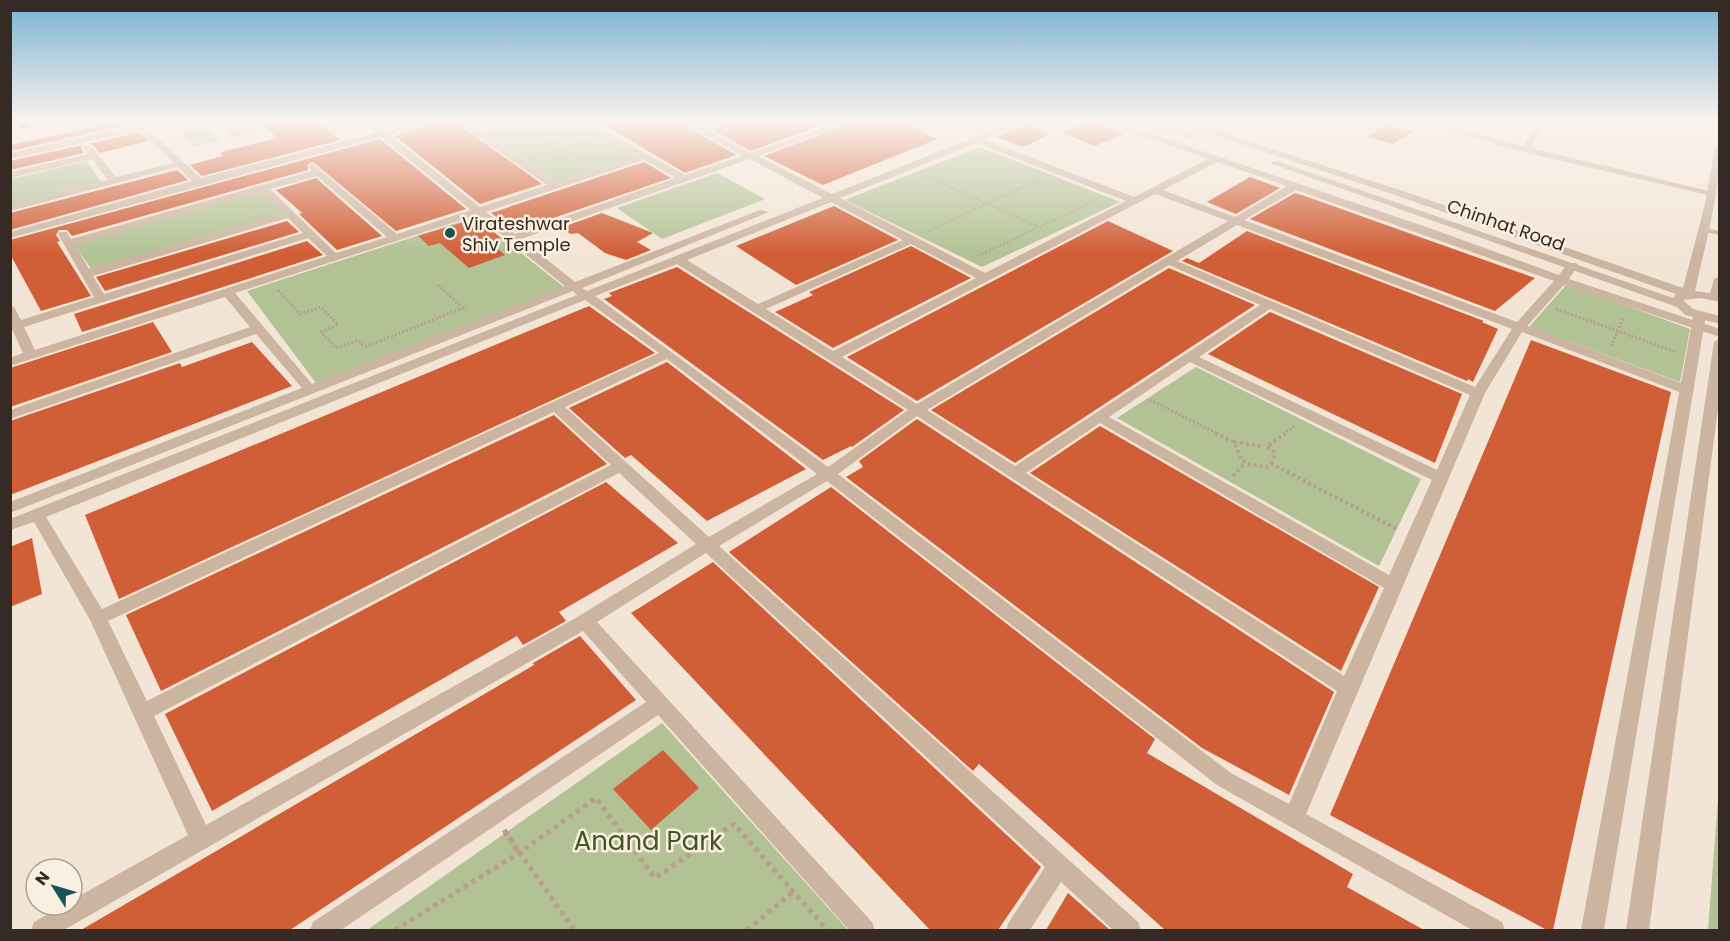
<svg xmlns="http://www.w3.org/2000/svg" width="1730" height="941" font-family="Poppins,sans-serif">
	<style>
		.green { fill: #b2c295 }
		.building { fill: #d05e36 }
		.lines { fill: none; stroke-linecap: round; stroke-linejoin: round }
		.path-far3 { stroke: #b79f8b; stroke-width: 2; stroke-dasharray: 2 2; stroke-linecap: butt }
		.path-far2 { stroke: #b79f8b; stroke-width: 3; stroke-dasharray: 2 2; stroke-linecap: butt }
		.path-far1 { stroke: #b79f8b; stroke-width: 4; stroke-dasharray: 3 3; stroke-linecap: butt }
		.path { stroke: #b79f8b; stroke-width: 5; stroke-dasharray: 4.5 4.5; stroke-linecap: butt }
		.service { fill: #cbb5a1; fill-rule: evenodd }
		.minor { fill: #cbb5a1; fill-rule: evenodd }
		.tertiary { fill: #cbb5a1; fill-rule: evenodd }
		.rail-casing { stroke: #352a24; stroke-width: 4.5 }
		.rail { stroke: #faf0e2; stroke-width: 3; stroke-dasharray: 9; stroke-linecap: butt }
		.poi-dot { fill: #175459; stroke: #faf0e2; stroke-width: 2 }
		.labels { text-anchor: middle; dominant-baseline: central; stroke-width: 5; stroke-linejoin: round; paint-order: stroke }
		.far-poi-label { font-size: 18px; fill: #352a24; stroke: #faf0e2; text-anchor: start }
		.far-street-label { font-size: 18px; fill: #352a24; stroke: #faf0e2 }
		.near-park-label { font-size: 26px; fill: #435526; stroke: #faf0e2 }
	</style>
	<rect width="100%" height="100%" fill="#f3e5d6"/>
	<g class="green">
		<path d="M246 122 255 132 233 137 219 123Z"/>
		<path d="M533 122H577L639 157 558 183 487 135Z"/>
		<path d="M205 126 219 141 195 147 182 132Z"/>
		<path d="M980 147 1120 202 982 267 845 200Z"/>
		<path d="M87 161 101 182 11 205V179Z"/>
		<path d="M717 173 765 199 662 239 617 208Z"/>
		<path d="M261 191 286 214 92 270 73 243Z"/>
		<path d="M475 217 564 287 316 383 247 291Z"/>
		<path d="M1567 284 1690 329 1680 382 1529 327Z"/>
		<path d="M1196 367 1421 479 1379 566 1117 418Z"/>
		<path d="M662 723 848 930H367Z"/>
		<path d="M1719 786V930H1708Z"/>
	</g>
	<g class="building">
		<path d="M116 122 132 124 10 151V145Z"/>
		<path d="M260 122H319L340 140 202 176 190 165 222 156 221 152 277 138Z"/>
		<path d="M438 122H455L542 184 480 204 395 136Z"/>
		<path d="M600 122H679L736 155 685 173Z"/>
		<path d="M731 122H831L751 151 713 130Z"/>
		<path d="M854 122H902L937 139 823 185 764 156Z"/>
		<path d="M1086 122H1092L1124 134 1095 146 1062 133Z"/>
		<path d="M1386 124 1413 132 1393 144 1366 137Z"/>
		<path d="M1026 125 1050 134 1023 147 997 137Z"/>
		<path d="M139 132 149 141 99 153 93 145 89 144Z"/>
		<path d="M380 139 466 209 396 231 313 162 307 165 308 170 72 236 67 230H59L56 235 60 241 57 242 91 296 41 311 10 254V240Z"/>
		<path d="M83 145 81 148 84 153 10 170V161Z"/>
		<path d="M644 162 671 178 515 231 491 213Z"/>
		<path d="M177 170 188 180 10 230V213Z"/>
		<path d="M1250 177 1280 188 1236 214 1207 202Z"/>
		<path d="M316 178 382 236 337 250 299 214 302 213 276 190Z"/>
		<path d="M1295 193 1302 195 1535 278 1495 311 1250 219Z"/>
		<path d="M834 206 898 240 796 285 736 246Z"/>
		<path d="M602 213 653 233 637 242 651 250 626 260 605 253 578 233 571 234 560 228Z"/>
		<path d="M477 218 501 238 489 242 505 255 469 268 440 243 429 246 418 236Z"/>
		<path d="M287 221 299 232 105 291 96 277Z"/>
		<path d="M1108 221 1173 251 917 401 847 357Z"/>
		<path d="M1247 231 1484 321 1482 322 1498 329 1473 382 1468 379 1467 381 1182 261 1187 258 1199 263Z"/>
		<path d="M307 241 323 255 82 332 74 314Z"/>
		<path d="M911 246 971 278 833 348 775 312 813 295 809 292Z"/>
		<path d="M677 267 904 410 852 447 851 446 823 460 604 299 612 296 609 293Z"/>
		<path d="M1169 268 1255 305 1015 463 931 410Z"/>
		<path d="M589 306 655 353 119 599 85 515Z"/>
		<path d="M1270 312 1462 394 1435 463 1208 354Z"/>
		<path d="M153 322 172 352 10 407V368Z"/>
		<path d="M1531 340 1671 392 1553 930H1547L1330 815Z"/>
		<path d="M252 342 292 386 10 495V421L180 363 182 367Z"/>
		<path d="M667 362 806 469 707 521 631 455 625 458 569 408Z"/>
		<path d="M554 415 607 464 161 691 126 615Z"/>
		<path d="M917 419 1334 692 1289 795 1202 748 846 477 863 467 859 461Z"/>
		<path d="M1100 426 1379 587 1341 671 1030 473Z"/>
		<path d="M606 482 678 543 559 612 566 621 523 645 517 636 212 811 165 714Z"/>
		<path d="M831 487 1155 739 1147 753 1353 874 1347 887 1424 930H1165L979 764 973 771 729 552Z"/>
		<path d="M32 538 42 594 10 607V547Z"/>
		<path d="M713 562 1041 867 998 930H930L631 613Z"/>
		<path d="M580 636 636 700 290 930H81L534 665 533 663Z"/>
		<path d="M663 750 699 788 651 830 613 789Z"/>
		<path d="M1068 893 1110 930H1046Z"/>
	</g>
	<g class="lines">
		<g class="path-far3">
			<path d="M537 128 560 122"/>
			<path d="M532 131 585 162"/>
			<path d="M537 156 588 142"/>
			<path d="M925 176 1037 226"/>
			<path d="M928 231 1038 180"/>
			<path d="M978 256 1092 202"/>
		</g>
		<g class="path-far2">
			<path d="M438 285 465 310"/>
			<path d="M278 290 300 314 321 307 338 325 321 332 336 348 358 340 364 346"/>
			<path d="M1556 309 1676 352"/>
			<path d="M1611 346 1624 317"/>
			<path d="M365 347 463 308"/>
			<path d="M1150 400 1218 434"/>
			<path d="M1283 434 1294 426"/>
		</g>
		<g class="path-far1">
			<path d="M1215 433 1234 442 1241 459 1247 464 1267 467 1272 464 1397 529"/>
			<path d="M1234 442 1261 446"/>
			<path d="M1272 464 1275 453 1267 447 1285 433"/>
			<path d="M1233 476 1245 463"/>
		</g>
		<g class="path">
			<path d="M504 830 574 930"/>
			<path d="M505 832 519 853"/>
			<path d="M395 930 519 853 596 798 655 878 734 824 827 930"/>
			<path d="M747 930 793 892"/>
		</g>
		<path class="service" d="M1700 227 1720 231V235L1700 231Z"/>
		<g class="minor">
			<path d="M364 122H374L385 131 417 122H433L390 135 480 207 547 185 457 122H467L481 131 514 122H529L487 135 556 182 637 157 578 122H589L685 175 742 156 681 122H692L701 127 715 122H729L708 130 751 153 839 122H852L758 156 832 194 1013 122H1026L985 140 1134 197 1208 159 1103 122H1117L1435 230 1559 275 1568 263H1576L1578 265 1569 279 1720 329V337L1564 285 1527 326 1692 387 1694 390 1692 393H1682L1522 332 1485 393 1306 814 1502 922 1505 930H1472L1217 785 827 481 719 546 1138 922 1141 930H1113L1061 882 1030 930H1006L1009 922 1045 867 706 553 597 622 872 922 875 930H849L658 715 341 930H310L313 922 646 702 583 631 64 930H31L34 922 64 905H72V900L188 835 90 620 34 522 10 530V519L577 295 573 291 10 513V502L302 388 256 334 10 419V410L250 327 225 297 10 366V358L23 353 10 325V306L14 307 21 320 94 297 58 234 59 232H67L71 239 312 171 308 167 313 164 397 234 471 210 381 137 10 238V232L192 181 178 167 10 211V205L108 180 92 159 10 178V172L88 154 83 148 85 146H91L116 177 174 163 140 130 10 159V153L142 124 201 178 376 133ZM977 143 1126 201 985 273 840 198ZM750 159 823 198 587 291 582 288 769 212 760 210 575 282 521 239ZM644 160 676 178 515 234 486 212ZM1217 162 1287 186 1235 217 1163 190ZM317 176 387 237 336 253 270 189ZM1296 190 1554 281 1517 322 1244 220ZM261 192 282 213 89 269 75 245ZM1155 194 1228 221 917 404 842 357ZM831 202 903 240 758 304 687 260ZM477 215 565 286 312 384 235 293ZM288 218 303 233 104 294 93 276ZM1237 225 1512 329 1475 387 1177 261ZM308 238 327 256 35 350 24 327ZM911 244 976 278 833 351 766 309ZM677 264 908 410 828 467 595 296ZM1169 265 1260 305 1015 466 927 410ZM585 300 659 353 102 609 46 517ZM1270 309 1470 395 1437 470 1199 357ZM667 359 817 474 709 537 565 407ZM1190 362 1432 480 1389 575 1109 417ZM554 412 611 465 147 701 108 621ZM917 416 1337 691 1289 804 1231 773 838 474ZM1100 423 1384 588 1344 676 1026 473ZM619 473 696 544 579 616 206 825 154 716Z"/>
			<path d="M964 122H977L987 128 983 131Z"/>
			<path d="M1144 122 1173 129 1169 132 1127 123Z"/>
			<path d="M1191 122H1204L1244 140 1236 142Z"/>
			<path d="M1421 122H1436L1523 146 1535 122H1544L1531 148 1717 193 1712 196 1523 152Z"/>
		</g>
		<g class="tertiary">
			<path d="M1146 122H1160L1196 136 1188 138Z"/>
			<path d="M1175 122H1189L1406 192 1683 288 1705 204 1715 146 1720 143C1720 194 1706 241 1695 291L1710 293 1714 279 1720 276V302L1700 298 1683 300 1693 309 1720 316V324L1705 320 1604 930H1581L1693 317 1685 315 1677 307 1269 163 1277 161 1673 298 1676 294 1398 196Z"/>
			<path d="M1720 338V394L1649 930H1626L1714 342Z"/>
		</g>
		<g class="rail-casing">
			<path id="rail" d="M10 128 40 122"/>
		</g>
		<use href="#rail" class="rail"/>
	</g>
	<linearGradient id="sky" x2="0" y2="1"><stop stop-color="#79b2d2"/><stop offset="0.48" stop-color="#faf3ed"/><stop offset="1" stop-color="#faf3ed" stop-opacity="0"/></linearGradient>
	<rect width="1730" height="254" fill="url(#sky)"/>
	<circle class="poi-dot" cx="450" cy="233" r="6"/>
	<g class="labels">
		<g class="far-poi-label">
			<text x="462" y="223">Virateshwar<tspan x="462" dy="21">Shiv Temple</tspan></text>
		</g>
		<g class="far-street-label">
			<text transform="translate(1506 225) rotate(19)">Chinhat Road</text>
		</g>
		<g class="near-park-label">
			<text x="648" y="841">Anand Park</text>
		</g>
	</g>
	<rect width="1730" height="941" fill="none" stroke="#352a24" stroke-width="24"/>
	<g transform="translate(54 887) rotate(307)"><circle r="28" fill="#faf0e2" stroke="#aba196" stroke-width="1.5"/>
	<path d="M0-4.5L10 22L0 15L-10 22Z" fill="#175459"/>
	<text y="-9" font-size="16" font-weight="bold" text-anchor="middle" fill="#352a24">N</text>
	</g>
</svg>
